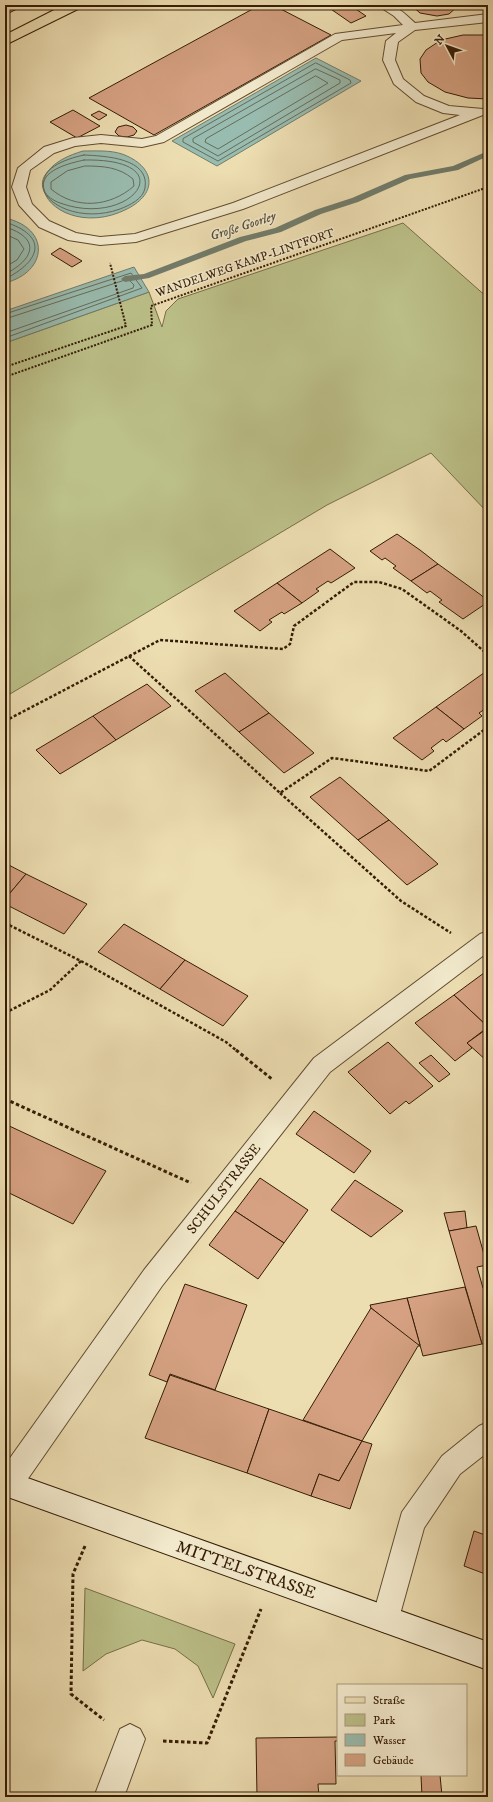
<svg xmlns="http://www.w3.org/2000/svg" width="493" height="1802" font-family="'IM FELL DW Pica',serif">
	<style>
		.green { fill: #bcc089; stroke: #786e46 }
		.water { fill: #99bcb0; stroke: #717c6b }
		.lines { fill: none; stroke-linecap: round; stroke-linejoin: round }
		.shore { stroke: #666c5a; stroke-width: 1 }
		.stream { fill: #717c6b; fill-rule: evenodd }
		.building { fill: #d5a182; stroke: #341c04 }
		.lane-casing { stroke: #624c30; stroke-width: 2 }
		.street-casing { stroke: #624c30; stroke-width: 2 }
		.secondary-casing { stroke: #341c04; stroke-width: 2 }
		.primary-casing { stroke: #341c04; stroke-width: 2 }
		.path-far2 { stroke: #341c04; stroke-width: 2; stroke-dasharray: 2 1.5; stroke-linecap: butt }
		.path-far1 { stroke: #341c04; stroke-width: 2.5; stroke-dasharray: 3 2; stroke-linecap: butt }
		.path { stroke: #341c04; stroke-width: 3; stroke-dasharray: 3.5 2.5; stroke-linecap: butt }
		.lane { fill: #f3eacd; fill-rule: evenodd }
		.street { fill: #f3eacd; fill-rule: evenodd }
		.secondary { fill: #f3eacd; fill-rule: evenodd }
		.primary { fill: #eddeb2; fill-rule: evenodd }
		.labels { text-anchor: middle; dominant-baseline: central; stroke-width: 3; stroke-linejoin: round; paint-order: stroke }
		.far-street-label { font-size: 12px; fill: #341c04; stroke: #f3eacd }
		.far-water-label { font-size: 13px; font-style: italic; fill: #524c38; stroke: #f3eacd }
		.street-label { font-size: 14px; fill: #341c04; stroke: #f3eacd }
		.near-street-label { font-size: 17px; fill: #341c04; stroke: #f3eacd }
	</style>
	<rect width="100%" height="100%" fill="#eddeb2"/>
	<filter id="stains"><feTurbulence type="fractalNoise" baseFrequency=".005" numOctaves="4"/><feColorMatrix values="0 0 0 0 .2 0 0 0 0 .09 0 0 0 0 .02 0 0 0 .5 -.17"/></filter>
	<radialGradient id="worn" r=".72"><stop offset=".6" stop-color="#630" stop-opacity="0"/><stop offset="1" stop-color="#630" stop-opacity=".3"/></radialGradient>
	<g class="green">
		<path d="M403 223 488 298V513L431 453 327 505 5 697V343L149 292 162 327 166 311 178 299Z"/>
		<path d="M85 1588 235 1644 213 1698 198 1666 175 1649 142 1640 106 1654 83 1671Z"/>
	</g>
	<g class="water">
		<path d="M316 58 361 81 217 166 172 141Z"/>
		<path d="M83 151C96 151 110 150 122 154 155 166 159 193 127 209 63 242 0 175 83 151Z"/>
		<path d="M5 218C51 228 48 272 5 283Z"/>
		<path d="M134 267 149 292 5 343V311Z"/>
	</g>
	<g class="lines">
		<g class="shore">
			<path d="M316 63 350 80 351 83 218 161 183 142V139Z"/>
			<path d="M316 69 340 80V83L218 156 193 142V139Z"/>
			<path d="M316 76 328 83 218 149 205 142 206 139Z"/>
			<path d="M84 155C105 156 150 158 145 188 143 199 130 205 120 209 59 231 0 173 84 155Z"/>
			<path d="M84 160C186 158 131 229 60 203 54 201 46 196 44 190 38 170 71 163 84 160Z"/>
			<path d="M85 166C103 166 119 167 133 179L134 186C110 207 76 210 51 189V182L67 171Z"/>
			<path d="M5 222C49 236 41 261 5 279"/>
			<path d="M5 227C42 238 34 260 5 274"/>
			<path d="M5 234 18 240 24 249 17 260 5 267"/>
			<path d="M5 314 131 273 142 288 5 338"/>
			<path d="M5 319 128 279 134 285 133 288 5 333"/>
		</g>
		<path class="stream" d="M488 151V156L458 170 410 179 358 202 321 214 281 232 246 241 149 278 125 282 121 279 125 276 144 274 240 237 275 228 315 210 352 198 405 175 453 166Z"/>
	</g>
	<g class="building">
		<path d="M5 5H22L23 6 5 15Z"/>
		<path d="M260 5H273L331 35 154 135 89 98Z"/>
		<path d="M325 5H350L366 16 351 23Z"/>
		<path d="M411 5H458V6L449 14 437 16 420 13Z"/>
		<path d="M463 35H488V99L468 98 445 92 428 82 421 73 420 59 426 50 441 40Z"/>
		<path d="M73 110 100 126 77 138 50 122Z"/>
		<path d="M99 111 107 115 99 120 91 115Z"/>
		<path d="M126 125 133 127 137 131 134 135 127 137 119 136 115 132 118 127Z"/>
		<path d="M60 248 67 252 82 261 72 267 51 254Z"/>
		<path d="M397 534 420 550 438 564 411 581 393 568 396 566 385 558 382 560 370 551Z"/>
		<path d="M330 549 355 568 331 583 328 581 316 589 319 591 302 603 277 583Z"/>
		<path d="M438 564 481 595 488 602 463 619 439 602 442 600 430 591 427 593 411 581Z"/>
		<path d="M277 583 302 603 284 614 282 612 269 620 272 622 260 631 234 611Z"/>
		<path d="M488 670V707L479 713 482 716 464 729 436 707Z"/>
		<path d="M225 673 269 713 239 732 195 691Z"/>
		<path d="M147 684 171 706 116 740 93 716Z"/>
		<path d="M436 707 464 729 446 742 443 739 431 748 434 751 422 760 393 738Z"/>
		<path d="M269 713 314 753 284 773 239 732Z"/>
		<path d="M93 716 116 740 60 774 36 750Z"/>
		<path d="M340 777 389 820 358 840 310 797Z"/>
		<path d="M389 820 438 864 407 885 358 840Z"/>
		<path d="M5 863 26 874 5 899Z"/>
		<path d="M26 874 87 904 64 934 5 904V899Z"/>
		<path d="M124 924 185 960 160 989 98 952Z"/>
		<path d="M185 960 248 996 223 1026 160 989Z"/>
		<path d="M488 970V1027L454 995Z"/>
		<path d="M454 995 488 1027 467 1043 472 1048 455 1061 415 1023Z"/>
		<path d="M488 1028V1060L487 1061 467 1043Z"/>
		<path d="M388 1042 433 1086 409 1104 406 1101 390 1114 348 1072Z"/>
		<path d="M431 1055 450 1074 439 1082 419 1063Z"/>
		<path d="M314 1111 371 1151 354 1173 296 1134Z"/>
		<path d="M5 1124 106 1171 73 1224 5 1191Z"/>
		<path d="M260 1178 308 1210 284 1243 235 1211Z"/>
		<path d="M355 1180 403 1211 371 1237 331 1210Z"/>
		<path d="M235 1211 284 1243 258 1279 209 1245Z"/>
		<path d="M465 1211 467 1228 449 1231 444 1213Z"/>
		<path d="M476 1226 487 1265 477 1267 483 1288 488 1287V1343L482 1344 449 1231Z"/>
		<path d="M185 1284 247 1305 215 1390 170 1374 167 1382 149 1375Z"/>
		<path d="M465 1287 482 1344 423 1356 407 1298Z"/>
		<path d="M407 1298 420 1345H417L371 1308 370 1305Z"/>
		<path d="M371 1308 420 1346H418L362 1441 303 1420Z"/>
		<path d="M170 1375 269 1409 247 1473 145 1438Z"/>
		<path d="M269 1409 362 1441 339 1481 319 1474 311 1496 247 1473Z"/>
		<path d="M362 1441 372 1444 350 1509 311 1496 319 1474 339 1481Z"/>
		<path d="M474 1531 488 1536V1575L464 1566Z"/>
		<path d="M338 1737V1741H335L336 1784H318L319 1797H257L256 1738Z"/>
		<path d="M421 1775H440L442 1796 422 1797Z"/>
	</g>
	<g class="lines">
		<g class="lane-casing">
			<path id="lane" d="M377 5C397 5 401 10 415 23L488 14V22L415 30 398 42 395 60 403 79 424 96 449 106 483 109 485 112 483 115 243 209 136 242 100 245 68 240 39 227 19 205 12 187 18 168 44 147 73 138 101 135 142 139 156 136 335 34 403 25 394 16ZM396 33 386 41 383 60 394 84 416 102 443 113 460 115 233 203 135 234 100 237 76 233 49 221 32 204 26 187 30 170 54 153 75 146 101 143 142 147 164 142 342 40Z"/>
		</g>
		<g class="street-casing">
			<g id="street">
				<path d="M488 931V952L330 1072 162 1286 18 1493 8 1497 5 1496V1465L144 1270 314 1058 480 934Z"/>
				<path d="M488 1422V1452L460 1474 424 1528 396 1629 386 1633 376 1629 372 1619 402 1512 442 1456 479 1426Z"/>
				<path d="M130 1724 140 1729 145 1739 124 1797H94L120 1729Z"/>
			</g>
		</g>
		<g class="secondary-casing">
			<path id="secondary" d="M5 1470 488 1642V1670L5 1496Z"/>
		</g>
		<g class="primary-casing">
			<path id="primary" d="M64 5H82L80 8 5 45V35Z"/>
		</g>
		<g class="path-far2">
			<path d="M5 367 126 326 110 263"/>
			<path d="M5 377 152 325 151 306 488 187"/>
		</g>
		<g class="path-far1">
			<path d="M129 656 280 793 332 758 429 771 488 727"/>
			<path d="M5 721 160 640 283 649 290 644 294 626 354 582H379L402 589 461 631 488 655"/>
			<path d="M280 793 401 901 451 933"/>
			<path d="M5 923 81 961 226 1042 237 1051"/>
			<path d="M5 1013 50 990 81 961"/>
		</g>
		<g class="path">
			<path d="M236 1050 273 1080"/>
			<path d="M5 1099 191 1183"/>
			<path d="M85 1546 73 1574 71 1694 104 1720"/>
			<path d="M163 1741 207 1743 261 1609"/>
		</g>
		<use href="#lane" class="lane"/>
		<use href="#street" class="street"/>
		<use href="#secondary" class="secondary"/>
		<use href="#primary" class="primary"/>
	</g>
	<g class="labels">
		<g class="far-street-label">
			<text transform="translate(245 263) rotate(-19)">WANDELWEG KAMP-LINTFORT</text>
		</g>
		<g class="far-water-label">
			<text transform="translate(243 226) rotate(-18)">Große Goorley</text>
		</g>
		<g class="street-label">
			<text transform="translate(224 1189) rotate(-52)">SCHULSTRASSE</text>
		</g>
		<g class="near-street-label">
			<text transform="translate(246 1570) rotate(19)">MITTELSTRASSE</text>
		</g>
	</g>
	<rect width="493" height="1802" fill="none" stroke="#eddeb2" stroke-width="20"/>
	<rect x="6" y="6" width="481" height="1790" fill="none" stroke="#341c04" stroke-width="2"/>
	<rect x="10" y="10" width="473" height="1782" fill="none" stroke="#341c04"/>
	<rect x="337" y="1684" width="130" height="92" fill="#f3eacd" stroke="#a7987d"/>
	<rect x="345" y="1697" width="20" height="6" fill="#eddeb2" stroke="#a7987d"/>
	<text x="373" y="1704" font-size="12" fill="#341c04">Straße</text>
	<rect x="345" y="1714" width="20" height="12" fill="#bcc089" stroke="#a7987d"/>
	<text x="373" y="1724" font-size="12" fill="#341c04">Park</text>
	<rect x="345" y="1734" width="20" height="12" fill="#99bcb0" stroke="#a7987d"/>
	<text x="373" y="1744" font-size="12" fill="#341c04">Wasser</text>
	<rect x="345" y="1754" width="20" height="12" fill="#d5a182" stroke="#a7987d"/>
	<text x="373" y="1764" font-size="12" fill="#341c04">Gebäude</text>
	<g transform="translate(447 46) rotate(311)" stroke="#f3eacd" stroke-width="3" paint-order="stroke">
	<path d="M0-3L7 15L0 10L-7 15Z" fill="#341c04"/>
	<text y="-6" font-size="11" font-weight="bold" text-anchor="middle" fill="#341c04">N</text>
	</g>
	<rect width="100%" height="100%" filter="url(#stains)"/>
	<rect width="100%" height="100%" fill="url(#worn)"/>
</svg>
